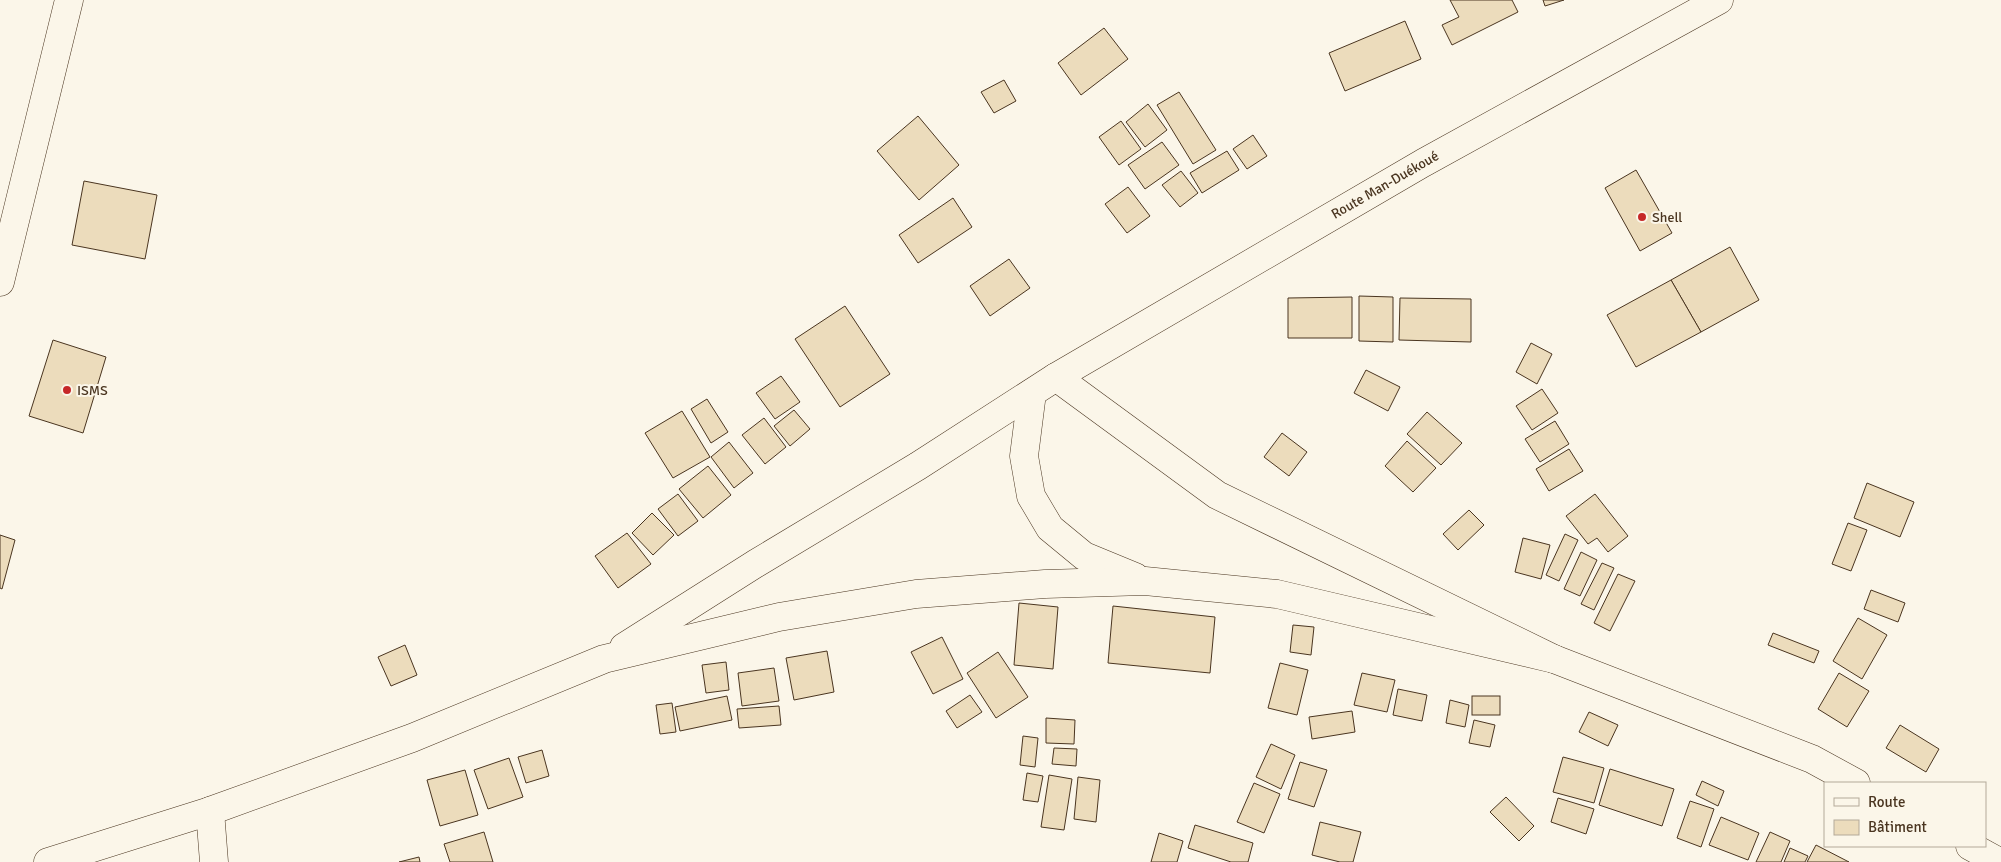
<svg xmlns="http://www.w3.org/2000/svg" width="2001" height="862" font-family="Signika,sans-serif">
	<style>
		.building { fill: #ecdcbc; stroke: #4a3520 }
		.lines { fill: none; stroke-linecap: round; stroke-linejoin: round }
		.minor-casing { stroke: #4a3520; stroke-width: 29 }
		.major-casing { stroke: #4a3520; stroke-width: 29 }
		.minor { stroke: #fbf6e9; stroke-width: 28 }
		.major { stroke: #fbf6e9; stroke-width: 28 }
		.poi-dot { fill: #c62828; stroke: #fbf6e9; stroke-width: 2 }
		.labels { text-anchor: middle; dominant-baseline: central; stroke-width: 4; stroke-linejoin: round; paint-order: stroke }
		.street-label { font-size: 14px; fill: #4a3520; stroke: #fbf6e9 }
		.poi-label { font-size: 14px; fill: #4a3520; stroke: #fbf6e9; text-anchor: start }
	</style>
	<rect width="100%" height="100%" fill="#fbf6e9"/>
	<g class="building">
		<path d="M1450 0H1512L1518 12 1452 45 1442 25 1459 17Z"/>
		<path d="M1543 0H1564L1545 6Z"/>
		<path d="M1405 21 1421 59 1345 91 1329 53Z"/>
		<path d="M1104 28 1128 59 1081 95 1058 63Z"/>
		<path d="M1004 80 1016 101 994 113 981 92Z"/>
		<path d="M1179 92 1216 150 1193 164 1157 105Z"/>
		<path d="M1148 104 1167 130 1145 147 1126 122Z"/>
		<path d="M918 116 959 165 919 200 877 151Z"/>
		<path d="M1121 121 1141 149 1119 165 1099 137Z"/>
		<path d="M1253 135 1267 156 1247 169 1233 149Z"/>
		<path d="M1162 142 1179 165 1145 189 1128 165Z"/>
		<path d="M1227 151 1239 170 1202 193 1190 173Z"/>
		<path d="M1636 170 1672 233 1640 251 1605 188Z"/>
		<path d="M1181 171 1198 193 1180 207 1162 185Z"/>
		<path d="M84 181 157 195 145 259 72 245Z"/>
		<path d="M1128 187 1150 216 1127 233 1105 204Z"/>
		<path d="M953 198 972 227 918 263 899 235Z"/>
		<path d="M1730 247 1759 300 1701 332 1671 280Z"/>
		<path d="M1009 259 1030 288 990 316 970 286Z"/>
		<path d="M1671 280 1701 332 1636 367 1607 315Z"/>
		<path d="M1359 296 1393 297V342L1359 341Z"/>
		<path d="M1352 297V338H1288V298Z"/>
		<path d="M1400 298 1471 299V342L1399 340Z"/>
		<path d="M845 306 890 374 840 407 795 339Z"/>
		<path d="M53 340 106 357 83 433 29 416Z"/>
		<path d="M1531 343 1552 354 1537 384 1516 372Z"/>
		<path d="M1366 370 1400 387 1388 411 1354 393Z"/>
		<path d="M781 376 800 402 775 419 756 393Z"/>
		<path d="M1542 389 1558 413 1532 430 1516 406Z"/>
		<path d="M707 399 728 432 711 443 691 409Z"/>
		<path d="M794 410 810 429 790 446 774 426Z"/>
		<path d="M682 411 710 457 673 478 645 433Z"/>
		<path d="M1427 412 1462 443 1441 465 1407 434Z"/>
		<path d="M764 418 786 447 765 464 742 435Z"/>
		<path d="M1555 421 1569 444 1540 462 1525 439Z"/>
		<path d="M1282 433 1307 452 1289 476 1264 457Z"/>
		<path d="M1407 441 1436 468 1413 492 1385 466Z"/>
		<path d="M729 442 753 473 734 488 711 457Z"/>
		<path d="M1569 449 1583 471 1549 491 1536 469Z"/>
		<path d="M708 466 731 495 703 518 679 489Z"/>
		<path d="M1867 483 1914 502 1900 537 1854 518Z"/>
		<path d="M678 494 698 521 678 536 658 509Z"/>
		<path d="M1595 494 1628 536 1608 552 1597 538 1588 544 1566 516Z"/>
		<path d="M1469 510 1484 525 1458 550 1443 534Z"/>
		<path d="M652 513 674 535 653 555 632 533Z"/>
		<path d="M1848 523 1867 530 1851 571 1832 564Z"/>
		<path d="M627 533 651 564 618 588 595 556Z"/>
		<path d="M1565 534 1578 540 1559 581 1546 575Z"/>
		<path d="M0 535 15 540 2 589 0 588Z"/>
		<path d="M1523 538 1550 545 1541 579 1515 572Z"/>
		<path d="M1581 552 1597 560 1580 596 1564 589Z"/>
		<path d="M1602 563 1614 568 1594 610 1581 604Z"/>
		<path d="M1618 574 1635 581 1610 631 1594 623Z"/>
		<path d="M1871 590 1905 603 1898 622 1864 609Z"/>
		<path d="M1019 603 1058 607 1053 669 1014 665Z"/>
		<path d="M1113 606 1215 617 1210 673 1108 663Z"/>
		<path d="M1858 618 1887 635 1862 679 1833 661Z"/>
		<path d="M1293 625 1314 627 1311 655 1290 652Z"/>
		<path d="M1773 633 1819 651 1814 663 1768 645Z"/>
		<path d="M942 637 963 679 933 694 911 652Z"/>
		<path d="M405 645 417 675 391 686 378 657Z"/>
		<path d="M827 651 834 692 794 700 786 658Z"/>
		<path d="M998 652 1028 697 996 718 967 673Z"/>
		<path d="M726 662 729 690 706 693 702 665Z"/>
		<path d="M1280 663 1308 670 1297 715 1268 708Z"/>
		<path d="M774 668 779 701 742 706 738 673Z"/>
		<path d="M1362 673 1395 680 1387 712 1354 705Z"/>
		<path d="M1839 673 1869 691 1847 727 1818 709Z"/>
		<path d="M1398 689 1427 695 1422 721 1393 715Z"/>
		<path d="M970 695 982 712 957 728 946 711Z"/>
		<path d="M727 696 732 720 680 731 675 707Z"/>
		<rect x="1472" y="696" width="28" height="19"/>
		<path d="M1450 700 1469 705 1465 727 1446 723Z"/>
		<path d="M672 703 676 732 660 734 656 705Z"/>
		<path d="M779 706 781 725 739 728 737 709Z"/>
		<path d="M1352 711 1355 732 1312 739 1309 717Z"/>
		<path d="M1589 712 1618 725 1608 746 1579 732Z"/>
		<path d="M1046 718 1075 720 1074 744 1046 743Z"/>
		<path d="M1474 720 1495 725 1490 747 1469 743Z"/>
		<path d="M1900 725 1939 749 1926 772 1886 748Z"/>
		<path d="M1023 736 1038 738 1035 767 1020 765Z"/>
		<path d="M1271 744 1295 755 1281 789 1256 777Z"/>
		<path d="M1054 748 1077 749 1076 766 1052 764Z"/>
		<path d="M542 750 549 776 526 783 518 757Z"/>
		<path d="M1563 757 1604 768 1594 803 1553 792Z"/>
		<path d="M509 758 523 797 488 809 474 770Z"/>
		<path d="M1300 762 1327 770 1314 807 1288 799Z"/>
		<path d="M1610 769 1674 789 1662 826 1599 805Z"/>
		<path d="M465 770 478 815 440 826 427 780Z"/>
		<path d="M1027 773 1043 776 1038 802 1023 800Z"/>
		<path d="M1049 775 1072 779 1064 830 1041 827Z"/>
		<path d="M1078 777 1100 780 1096 822 1074 819Z"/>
		<path d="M1702 781 1724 791 1718 806 1696 795Z"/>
		<path d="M1254 783 1280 794 1264 833 1237 822Z"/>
		<path d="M1506 797 1534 826 1519 841 1490 812Z"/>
		<path d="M1558 798 1594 809 1586 834 1551 822Z"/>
		<path d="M1690 801 1714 809 1701 847 1677 838Z"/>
		<path d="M1721 817 1759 833 1748 860 1709 845Z"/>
		<path d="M1320 822 1361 832 1353 862H1340L1312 855Z"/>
		<path d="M1195 825 1253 843 1248 862H1231L1188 848Z"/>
		<path d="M484 832 493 862H450L444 844Z"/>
		<path d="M1770 832 1790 841 1781 862H1756Z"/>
		<path d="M1159 833 1183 841 1177 862H1151Z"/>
		<path d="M1816 845 1849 862H1807Z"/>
		<path d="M1790 848 1808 856 1805 862H1784Z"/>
		<path d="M419 857 420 862H399Z"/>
	</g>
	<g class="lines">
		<g class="minor-casing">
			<g id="minor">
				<path d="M0 282 69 0"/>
				<path d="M210 811 214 862"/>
			</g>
		</g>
		<g class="major-casing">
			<g id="major">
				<path d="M1056 377 1217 495 1554 659 1812 759 1856 783"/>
				<path d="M1032 393 1024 456 1031 496 1050 528 1084 556 1135 577"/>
				<path d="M624 647 755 564 918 466 1056 377 1423 163 1719 0"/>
				<path d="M1970 846 1999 862"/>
				<path d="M48 862 210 811 412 738 604 659 779 617 916 594 1045 584 1145 581 1277 594 1554 659"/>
			</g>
		</g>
		<use href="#minor" class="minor"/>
		<use href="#major" class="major"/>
	</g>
	<g class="poi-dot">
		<circle cx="1642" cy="217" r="5"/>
		<circle cx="67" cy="390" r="5"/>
	</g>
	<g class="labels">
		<g class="street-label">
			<text transform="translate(1385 185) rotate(-30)">Route Man-Duékoué</text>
		</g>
		<g class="poi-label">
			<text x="1652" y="217">Shell</text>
			<text x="77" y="390">ISMS</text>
		</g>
	</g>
	<rect x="1824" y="782" width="162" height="65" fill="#fbf6e9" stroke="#b4a999"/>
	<rect x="1834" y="798" width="25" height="8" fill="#fbf6e9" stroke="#b4a999"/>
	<text x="1868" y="807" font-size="15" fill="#4a3520">Route</text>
	<rect x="1834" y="820" width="25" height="15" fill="#ecdcbc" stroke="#b4a999"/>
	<text x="1868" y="832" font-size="15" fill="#4a3520">Bâtiment</text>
</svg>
